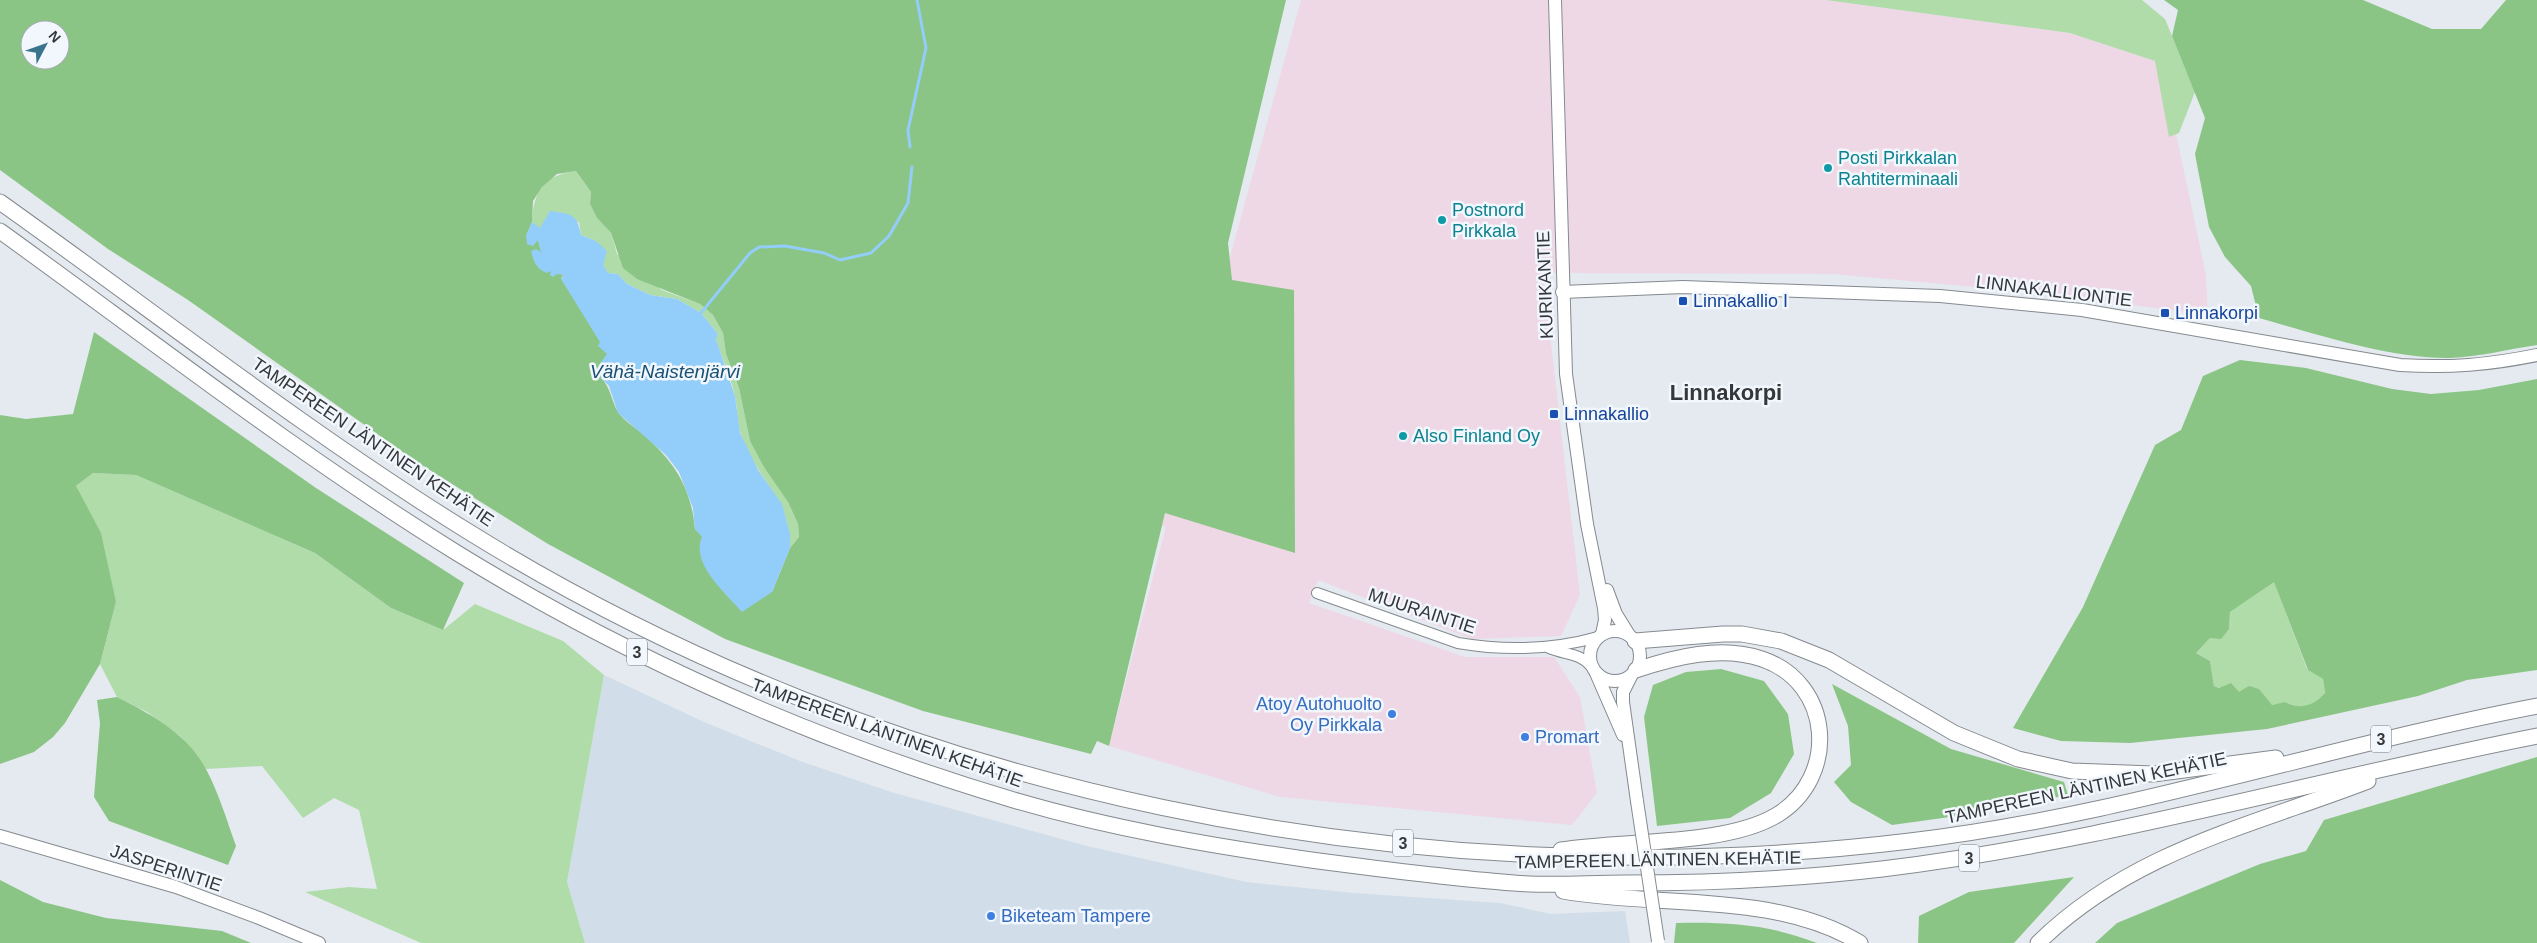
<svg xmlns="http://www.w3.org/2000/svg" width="2537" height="943" font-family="Helvetica,sans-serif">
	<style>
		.built { fill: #d1dde8 }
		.industrial { fill: #eed8e5 }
		.green { fill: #b0dcaa }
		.forest { fill: #8bc585; fill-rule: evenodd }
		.water { fill: #93cdf9 }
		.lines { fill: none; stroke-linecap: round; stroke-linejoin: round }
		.stream { stroke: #93cdf9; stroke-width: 3 }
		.minor-casing { stroke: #848a8f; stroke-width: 12 }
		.major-casing { stroke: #848a8f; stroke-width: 14 }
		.highway-casing { stroke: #848a8f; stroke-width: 17 }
		.minor { stroke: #fff; stroke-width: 10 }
		.major { stroke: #fff; stroke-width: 12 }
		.highway { stroke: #fff; stroke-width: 15 }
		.major-bridge-casing { stroke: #848a8f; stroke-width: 14; stroke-linecap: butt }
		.major-bridge { stroke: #fff; stroke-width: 12 }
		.culture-dot { fill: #0f9aa8; stroke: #f1f7fd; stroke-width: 2 }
		.transit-dot { fill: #1a4fb4; stroke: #f1f7fd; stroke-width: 2 }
		.shop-dot { fill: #3f7fe0; stroke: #f1f7fd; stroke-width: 2 }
		.labels { text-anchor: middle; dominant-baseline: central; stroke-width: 5; stroke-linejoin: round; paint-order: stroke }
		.shield { fill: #f1f7fd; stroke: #6d7174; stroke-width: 1 }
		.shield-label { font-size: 16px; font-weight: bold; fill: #353739 }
		.culture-label { font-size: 18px; fill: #0d838f; stroke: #f1f7fd; text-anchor: start }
		.street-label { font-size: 18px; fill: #353739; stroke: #f1f7fd }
		.transit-label { font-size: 18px; fill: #164399; stroke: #f1f7fd; text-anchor: start }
		.shop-label { font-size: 18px; fill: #366cbe; stroke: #f1f7fd; text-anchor: start }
		.water-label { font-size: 19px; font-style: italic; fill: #175073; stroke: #f1f7fd }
		.district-label { font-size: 22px; font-weight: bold; fill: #353739; stroke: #f1f7fd }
	</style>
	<rect width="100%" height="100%" fill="#e4eaef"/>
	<path class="built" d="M604 675 704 722 800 761 891 792 1087 846 1246 882 1354 893 1500 903 1551 914 1625 911 1630 943H585L567 882Z"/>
	<path class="industrial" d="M1301 0H1826L2070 33 2161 63 2206 275 2208 315 2050 294 1834 274 1543 273 1580 595 1561 636 1472 639 1318 580 1309 603 1465 657H1554L1580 697 1597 793 1572 825 1280 797 1109 746 1166 527 1162 526 1223 282Z"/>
	<g class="green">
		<path d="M1826 0H2142L2165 19 2195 92 2179 133 2169 137 2155 61 2070 33Z"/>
		<path d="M576 171 591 192 590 204 597 218 611 233 617 254 662 290 700 304 713 315 723 333 726 354 739 388 750 441 788 502 798 524 799 537 790 548C791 500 755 477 741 435 737 423 738 409 735 397 731 377 722 359 716 339L718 334 701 313 677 299 650 295 627 284 618 274 608 273 603 265 596 241 581 235 579 222 539 228 532 222C534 190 543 176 576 171Z"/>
		<path d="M93 473 136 475 315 553 391 608 443 630 475 604 563 641 604 675 567 882 585 943H421L305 892 349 887 377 889 359 810 334 798 303 818 262 766 206 769 181 737 147 712 117 697 100 664 116 602 76 486Z"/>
		<path d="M2274 581 2307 669 2323 679 2325 694C2315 705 2299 711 2285 703L2272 705 2214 686 2210 661 2196 653 2210 638 2229 629 2230 612Z"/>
	</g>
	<g class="forest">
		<path d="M0 0H1286L1228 243 1232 280 1294 290 1295 553 1165 513 1109 746 1097 741 1091 754 923 711 725 639 548 544 417 462 188 300 108 249 0 170ZM30 30H60V60H30ZM576 171 591 192 590 204 597 218 611 233 623 268 637 279 700 304 713 315 723 333 726 354 739 388 750 441 764 467 788 502 798 524 799 537 790 548 772 592 695 529C691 487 675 463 644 435 636 428 623 420 618 412 611 400 611 388 601 378L608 354 561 278 564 275C547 271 542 255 538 240L526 236 532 222 533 201 542 187 557 174Z"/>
		<path d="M2164 0H2363L2432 29H2481L2506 0H2537V345C2509 349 2479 357 2450 358 2391 359 2316 334 2259 318L2251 286 2225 257 2209 227 2195 154 2205 118 2172 36 2178 10Z"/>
		<path d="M94 332 316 488 464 583 443 630 391 608 315 553 136 475 93 473 76 486 101 533 116 602 100 664 65 723 53 737 34 752 0 764V415L26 419 73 414Z"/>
		<path d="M2240 360 2306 368 2392 389 2431 394 2479 390 2537 379V670L2467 680 2418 696 2267 729 2130 743 2061 741 2013 728 2083 607 2155 445 2181 430 2203 376ZM2274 582 2308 670 2323 679 2325 693C2315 705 2299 711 2285 702L2272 705 2259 689 2249 686 2239 692 2231 683 2219 688 2214 686 2210 661 2196 653 2210 638 2221 639 2229 629 2230 612Z"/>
		<path d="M1721 669 1764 681 1788 714 1794 754 1771 793 1730 818 1657 826 1644 717 1653 685 1686 672Z"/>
		<path d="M1832 684 1951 749 2064 782 2068 795 1979 813 1892 825 1851 802 1834 782 1851 765 1848 726Z"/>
		<path d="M117 697C151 714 189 735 207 771 219 794 227 821 236 846L228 865 109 821 94 797 100 723 97 700Z"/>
		<path d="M2537 757V943H2095L2117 923 2260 864 2306 851 2324 820Z"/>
		<path d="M2074 877 2014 943H1918L1919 916 1969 892Z"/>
		<path d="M0 880 43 902 106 918 222 931 251 943H0Z"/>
		<path d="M1676 923C1727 922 1768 924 1817 943H1674Z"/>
	</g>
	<path class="water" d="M550 211C571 214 577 213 581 235L596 241 607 251 603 265 608 273 618 274 627 284 650 295 677 299 701 313 718 334 716 339 735 396 740 433 758 470 782 504 790 534V548L772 592 742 612C727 594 690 564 702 537L695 529 693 508 679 472 666 455 618 413 609 386 601 378 599 365 607 354 598 346 600 342 561 279 564 275 557 274 553 277 550 275 551 271 547 273C536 269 534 262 531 251L536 249 541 252 538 240 533 246 527 244 526 236 532 222 540 228Z"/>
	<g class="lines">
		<g class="stream">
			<path d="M910 147 908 130 926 48 917 0"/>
			<path d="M701 313 750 253 759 247 785 246 824 253 840 260 871 253 889 236 908 203 912 167"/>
		</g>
		<g class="minor-casing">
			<g id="minor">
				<path d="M1317 593 1458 643C1505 651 1552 650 1598 637"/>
				<path d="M1549 648C1565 655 1579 652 1592 667"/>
			</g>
		</g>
		<g class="major-casing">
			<g id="major">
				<path d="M1555 0 1566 374 1587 524 1604 608 1605 620 1602 634"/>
				<path d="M1562 292 1683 287 1940 296 2082 310 2400 365C2450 368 2488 365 2537 355"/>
				<path d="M1607 590 1616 614 1629 635"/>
				<circle cx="1615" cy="656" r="25"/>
				<path d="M1596 673 1623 735"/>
				<path d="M1631 676 1623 692V702L1637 801"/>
				<path d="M0 836 176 887 259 918 319 943"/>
			</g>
		</g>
		<g class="highway-casing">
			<g id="highway">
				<path d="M0 202C155 312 307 432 469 532 893 795 1416 901 1910 841 2123 816 2327 746 2537 706"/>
				<path d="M0 231C151 340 299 455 457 553 631 660 821 743 1017 801 1113 829 1213 846 1311 860 1379 869 1447 878 1514 883 1550 886 1587 883 1624 883 1710 883 1796 879 1882 869 2104 842 2318 779 2537 736"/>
				<path d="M1635 641 1723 634H1742L1781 641 1829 660 1954 733 2018 759 2072 771 2153 774 2276 758"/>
				<path d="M1561 850C1622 840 1726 846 1777 815 1839 777 1833 683 1762 659 1721 645 1675 657 1636 670"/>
				<path d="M1563 891C1658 908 1775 891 1860 943"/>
				<path d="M2038 943C2132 851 2251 826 2368 781"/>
			</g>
		</g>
		<use href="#minor" class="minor"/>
		<use href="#major" class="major"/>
		<use href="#highway" class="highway"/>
		<g class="major-bridge-casing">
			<path id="major-bridge" d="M1637 801 1658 941"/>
		</g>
		<use href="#major-bridge" class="major-bridge"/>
	</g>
	<g class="culture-dot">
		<circle cx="1828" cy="168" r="5"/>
		<circle cx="1442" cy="220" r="5"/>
		<circle cx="1403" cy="436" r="5"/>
	</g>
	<g class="transit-dot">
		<rect x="1678" y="296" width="10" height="10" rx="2.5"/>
		<rect x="2160" y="308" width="10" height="10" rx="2.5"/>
		<rect x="1549" y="409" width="10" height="10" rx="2.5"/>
	</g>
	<g class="shop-dot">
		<circle cx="1392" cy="714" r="5"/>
		<circle cx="1525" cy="737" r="5"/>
		<circle cx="991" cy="916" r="5"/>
	</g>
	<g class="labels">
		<g class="shield">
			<rect x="627" y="638.5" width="20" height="27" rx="4"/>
			<rect x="2371" y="725.5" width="20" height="27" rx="4"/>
			<rect x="1393" y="829.5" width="20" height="27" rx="4"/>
			<rect x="1959" y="844.5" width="20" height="27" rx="4"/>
		</g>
		<g class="shield-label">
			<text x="637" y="652">3</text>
			<text x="2381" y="739">3</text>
			<text x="1403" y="843">3</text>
			<text x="1969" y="858">3</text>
		</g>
		<g class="culture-label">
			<text x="1838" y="158">Posti Pirkkalan<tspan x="1838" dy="21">Rahtiterminaali</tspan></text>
			<text x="1452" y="210">Postnord<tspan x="1452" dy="21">Pirkkala</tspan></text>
			<text x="1413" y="436">Also Finland Oy</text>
		</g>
		<g class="street-label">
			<text transform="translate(1545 285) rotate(-92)">KURIKANTIE</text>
			<text transform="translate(2054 291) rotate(7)">LINNAKALLIONTIE</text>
			<text transform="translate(373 442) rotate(34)">TAMPEREEN LÄNTINEN KEHÄTIE</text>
			<text transform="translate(1422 611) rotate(18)">MUURAINTIE</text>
			<text transform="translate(887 733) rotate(20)">TAMPEREEN LÄNTINEN KEHÄTIE</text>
			<text transform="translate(2086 788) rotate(-12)">TAMPEREEN LÄNTINEN KEHÄTIE</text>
			<text transform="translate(1658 860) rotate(-1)">TAMPEREEN LÄNTINEN KEHÄTIE</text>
			<text transform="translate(166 868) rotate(18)">JASPERINTIE</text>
		</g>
		<g class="transit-label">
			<text x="1693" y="301">Linnakallio I</text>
			<text x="2175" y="313">Linnakorpi</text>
			<text x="1564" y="414">Linnakallio</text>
		</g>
		<g class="shop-label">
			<text x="1382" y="704" text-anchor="end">Atoy Autohuolto<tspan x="1382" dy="21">Oy Pirkkala</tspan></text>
			<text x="1535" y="737">Promart</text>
			<text x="1001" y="916">Biketeam Tampere</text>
		</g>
		<g class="water-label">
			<text x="665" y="371">Vähä-Naistenjärvi</text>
		</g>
		<g class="district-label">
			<text x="1726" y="392">Linnakorpi</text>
		</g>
	</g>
	<g transform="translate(45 45) rotate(49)"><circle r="24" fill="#f1f7fd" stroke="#a6aaaf"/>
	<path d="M0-4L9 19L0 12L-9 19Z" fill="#39748c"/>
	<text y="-8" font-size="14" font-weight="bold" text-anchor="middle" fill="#353739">N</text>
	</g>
</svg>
